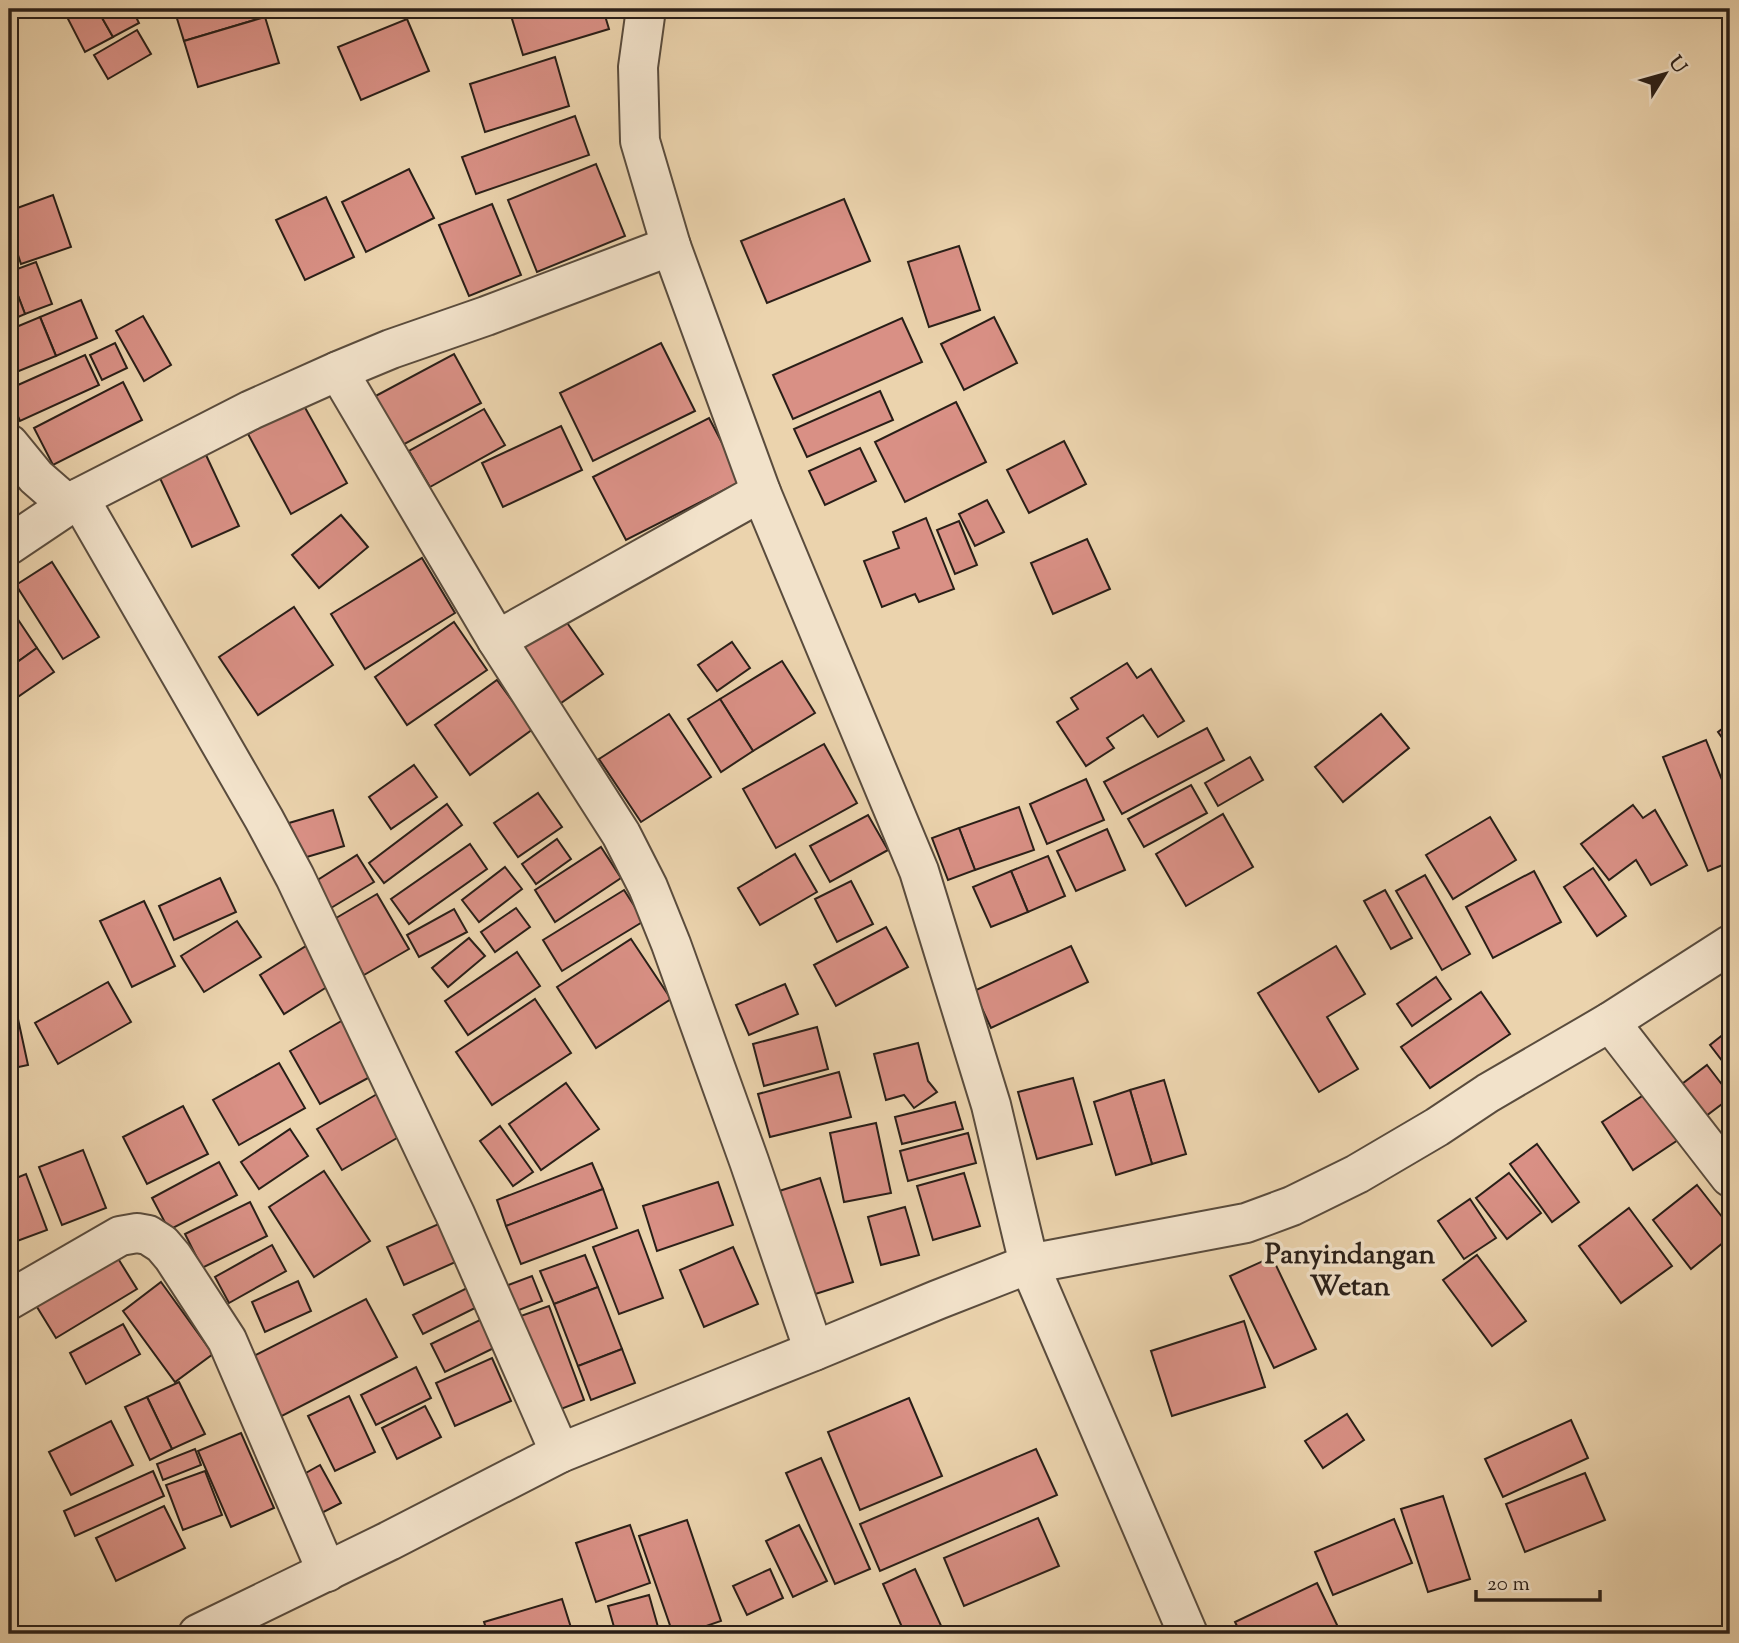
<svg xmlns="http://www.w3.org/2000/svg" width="1739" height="1643" font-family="'Sorts Mill Goudy',serif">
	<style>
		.building { fill: #d99085; stroke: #2a1f18; stroke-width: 2 }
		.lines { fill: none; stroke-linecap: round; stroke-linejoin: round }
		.minor-casing { stroke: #5a4c3d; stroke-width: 42 }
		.minor { stroke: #f2e2ca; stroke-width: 38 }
		.labels { text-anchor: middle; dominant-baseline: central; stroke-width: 7; stroke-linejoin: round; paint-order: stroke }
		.quarter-label { font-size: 28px; font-weight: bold; fill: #2a1f18; stroke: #f2e2ca }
	</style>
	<rect width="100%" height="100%" fill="#ebd3ad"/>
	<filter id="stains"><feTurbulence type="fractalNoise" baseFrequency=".00286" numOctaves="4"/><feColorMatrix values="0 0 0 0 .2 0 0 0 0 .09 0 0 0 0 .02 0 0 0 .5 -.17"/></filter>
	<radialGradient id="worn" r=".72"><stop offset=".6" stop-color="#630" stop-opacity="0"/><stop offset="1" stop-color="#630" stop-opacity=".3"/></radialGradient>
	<g class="building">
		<path d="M82 9H97L113 37 85 52 67 17Z"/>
		<path d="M97 9H132L139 23 113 37Z"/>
		<path d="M174 9H263L265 17 184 41Z"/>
		<path d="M509 9H603L609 29 523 55Z"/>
		<path d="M265 17 279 63 198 87 184 41Z"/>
		<path d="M407 19 429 71 361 100 338 47Z"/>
		<path d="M137 30 151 54 108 79 94 55Z"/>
		<path d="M555 57 569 106 485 132 470 84Z"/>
		<path d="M575 116 589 155 476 194 462 157Z"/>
		<path d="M596 164 625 236 537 272 508 200Z"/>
		<path d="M409 169 434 218 366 252 342 202Z"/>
		<path d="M53 195 71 247 21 264 9 228V211Z"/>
		<path d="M326 197 354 257 305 280 276 220Z"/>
		<path d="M844 199 870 261 767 303 741 241Z"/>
		<path d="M492 204 521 275 469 296 439 225Z"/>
		<path d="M959 246 980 310 929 327 908 262Z"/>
		<path d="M36 262 52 304 25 314 9 272Z"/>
		<path d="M9 272 25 314 9 321Z"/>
		<path d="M81 300 97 338 56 356 40 317Z"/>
		<path d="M143 316 171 365 144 381 116 331Z"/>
		<path d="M40 317 56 356 9 375V330Z"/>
		<path d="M994 317 1017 363 964 390 941 344Z"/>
		<path d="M902 318 922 362 793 419 773 375Z"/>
		<path d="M115 343 127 368 102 380 90 355Z"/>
		<path d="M661 343 695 411 593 461 560 393Z"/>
		<path d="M454 354 481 403 397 448 370 399Z"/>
		<path d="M85 355 99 385 20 421 9 396V389Z"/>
		<path d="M123 382 142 420 53 465 34 428Z"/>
		<path d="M880 391 893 420 807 457 794 429Z"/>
		<path d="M956 402 986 462 905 502 875 442Z"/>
		<path d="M303 404 347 483 291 514 248 434Z"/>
		<path d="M484 409 505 445 430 487 409 451Z"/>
		<path d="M709 418 742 481 626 540 593 477Z"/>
		<path d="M561 426 582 470 503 507 482 463Z"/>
		<path d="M1064 441 1086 484 1029 513 1007 470Z"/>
		<path d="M860 448 876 481 825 505 809 471Z"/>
		<path d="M206 455 239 526 192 547 159 476Z"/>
		<path d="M987 500 1004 532 975 546 959 514Z"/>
		<path d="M341 515 368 547 319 588 292 555Z"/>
		<path d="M926 518 954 589 919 602 915 594 882 607 864 561 899 548 893 532Z"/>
		<path d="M959 521 977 565 955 574 937 530Z"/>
		<path d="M1087 539 1110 589 1053 614 1031 563Z"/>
		<path d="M422 558 455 613 365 669 331 614Z"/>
		<path d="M52 562 99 637 63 659 16 585Z"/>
		<path d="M9 606 37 648 9 668Z"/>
		<path d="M294 607 333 665 258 715 219 657Z"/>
		<path d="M563 617 603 674 558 705 517 648Z"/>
		<path d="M454 622 487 670 407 725 375 677Z"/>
		<path d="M732 642 750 668 717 691 698 665Z"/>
		<path d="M37 648 54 672 9 703V668Z"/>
		<path d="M782 661 815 713 753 751 720 699Z"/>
		<path d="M1127 663 1137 678 1151 669 1184 721 1158 737 1143 715 1107 738 1114 748 1086 766 1057 722 1078 709 1071 698Z"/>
		<path d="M497 680 533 729 470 775 435 725Z"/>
		<path d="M720 699 753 751 721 772 688 719Z"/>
		<path d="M669 714 711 777 641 822 599 759Z"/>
		<path d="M1381 714 1409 748 1343 802 1315 767Z"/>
		<path d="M1730 723V749L1718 732Z"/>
		<path d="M1207 728 1224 760 1122 814 1104 782Z"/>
		<path d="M1706 740 1730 800V862L1708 871 1663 757Z"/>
		<path d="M824 744 857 803 776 848 743 789Z"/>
		<path d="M1250 757 1263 780 1218 806 1205 783Z"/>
		<path d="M414 765 437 797 391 829 369 797Z"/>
		<path d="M1086 779 1104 820 1047 844 1030 804Z"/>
		<path d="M1191 785 1207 813 1144 847 1128 819Z"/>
		<path d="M538 793 562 827 518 857 494 823Z"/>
		<path d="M447 804 462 825 384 883 369 863Z"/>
		<path d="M1633 805 1643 818 1655 810 1687 865 1651 885 1636 860 1609 880 1581 844Z"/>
		<path d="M1019 807 1034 850 975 870 959 828Z"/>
		<path d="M333 810 344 846 300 859 289 823Z"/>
		<path d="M1223 814 1253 867 1186 906 1156 854Z"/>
		<path d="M868 815 888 850 830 882 810 846Z"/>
		<path d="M1490 817 1516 860 1453 899 1426 855Z"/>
		<path d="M959 828 975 870 948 880 932 838Z"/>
		<path d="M1107 829 1125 870 1076 891 1057 851Z"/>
		<path d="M557 839 571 859 536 884 522 864Z"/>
		<path d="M470 844 487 869 409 924 391 899Z"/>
		<path d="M601 847 621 878 555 922 535 890Z"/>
		<path d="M795 854 817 892 760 925 738 888Z"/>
		<path d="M357 855 374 882 321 914 305 888Z"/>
		<path d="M1048 856 1065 896 1028 912 1011 871Z"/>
		<path d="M505 867 522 889 479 922 462 900Z"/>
		<path d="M1593 868 1626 916 1597 936 1564 887Z"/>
		<path d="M1011 871 1028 912 991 927 973 887Z"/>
		<path d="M1534 871 1561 922 1493 958 1466 907Z"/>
		<path d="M1425 875 1470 954 1442 970 1396 891Z"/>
		<path d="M220 878 236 912 174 940 159 906Z"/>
		<path d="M851 881 873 924 837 942 815 899Z"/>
		<path d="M624 890 644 921 562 971 543 940Z"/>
		<path d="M1385 890 1412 938 1391 949 1364 901Z"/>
		<path d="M377 894 409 949 364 975 331 921Z"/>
		<path d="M144 901 175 966 132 987 100 921Z"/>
		<path d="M516 908 530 927 495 952 481 932Z"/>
		<path d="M454 909 467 932 419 957 407 935Z"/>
		<path d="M237 921 261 957 204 992 181 956Z"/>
		<path d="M886 927 908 967 836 1006 814 965Z"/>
		<path d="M469 938 485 956 448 987 432 968Z"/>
		<path d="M631 939 671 999 596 1048 557 987Z"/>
		<path d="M306 946 330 985 284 1014 260 975Z"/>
		<path d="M1071 946 1088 982 991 1028 974 991Z"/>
		<path d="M1336 946 1365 994 1327 1017 1358 1069 1319 1092 1258 993Z"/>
		<path d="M517 952 540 986 468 1035 445 1001Z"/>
		<path d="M1436 977 1451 999 1412 1026 1397 1004Z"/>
		<path d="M108 982 131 1022 58 1064 35 1023Z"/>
		<path d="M785 984 798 1014 749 1035 736 1005Z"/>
		<path d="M1481 992 1510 1034 1430 1088 1401 1047Z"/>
		<path d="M535 999 571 1053 492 1105 456 1052Z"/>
		<path d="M350 1016 381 1071 320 1104 290 1051Z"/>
		<path d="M18 1019 28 1065 9 1069V1021Z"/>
		<path d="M817 1027 828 1069 764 1086 753 1044Z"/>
		<path d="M1730 1029V1071L1710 1045Z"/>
		<path d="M918 1043 928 1081 937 1092 914 1108 904 1095 886 1100 874 1054Z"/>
		<path d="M279 1063 305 1108 239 1145 213 1100Z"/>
		<path d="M1707 1065 1730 1095V1098L1694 1125 1670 1093Z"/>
		<path d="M839 1072 851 1117 770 1137 758 1094Z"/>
		<path d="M1073 1078 1092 1144 1037 1159 1018 1092Z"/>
		<path d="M1164 1080 1186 1154 1152 1164 1130 1090Z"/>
		<path d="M566 1083 599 1129 541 1170 509 1124Z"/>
		<path d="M384 1090 409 1131 342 1170 317 1129Z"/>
		<path d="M1130 1090 1152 1164 1116 1175 1094 1102Z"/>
		<path d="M1650 1091 1681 1138 1633 1170 1602 1122Z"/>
		<path d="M955 1102 963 1129 902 1144 895 1117Z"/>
		<path d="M183 1106 208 1154 147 1184 123 1137Z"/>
		<path d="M876 1123 891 1193 844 1202 830 1133Z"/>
		<path d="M500 1126 533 1172 513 1186 480 1141Z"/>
		<path d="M290 1129 308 1156 259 1189 241 1162Z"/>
		<path d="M968 1133 976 1163 908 1181 900 1151Z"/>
		<path d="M1537 1144 1579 1202 1552 1222 1510 1164Z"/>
		<path d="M83 1150 106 1208 62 1225 39 1167Z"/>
		<path d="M219 1162 237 1195 169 1230 152 1198Z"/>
		<path d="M592 1163 603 1189 506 1226 497 1200Z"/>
		<path d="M324 1171 370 1241 314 1277 269 1207Z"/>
		<path d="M964 1173 980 1226 933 1240 917 1186Z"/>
		<path d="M1509 1173 1541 1213 1507 1239 1476 1198Z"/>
		<path d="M26 1174 47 1230 9 1244V1181Z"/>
		<path d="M820 1178 853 1282 806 1297 773 1193Z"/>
		<path d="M718 1182 733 1225 657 1251 643 1206Z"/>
		<path d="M1697 1185 1730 1227V1237L1691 1269 1653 1220Z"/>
		<path d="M603 1189 617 1228 521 1264 506 1226Z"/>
		<path d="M1470 1199 1496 1238 1464 1259 1438 1221Z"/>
		<path d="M250 1202 267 1236 202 1268 185 1234Z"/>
		<path d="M905 1207 919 1255 881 1265 868 1217Z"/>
		<path d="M1629 1208 1672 1266 1621 1303 1579 1246Z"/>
		<path d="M443 1222 460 1260 404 1285 387 1247Z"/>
		<path d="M638 1230 663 1298 619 1314 593 1247Z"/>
		<path d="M109 1244 137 1289 56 1338 29 1294Z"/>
		<path d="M272 1245 286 1271 229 1303 215 1277Z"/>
		<path d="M733 1247 758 1304 704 1327 680 1270Z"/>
		<path d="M585 1255 598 1287 554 1304 540 1271Z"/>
		<path d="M1477 1255 1526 1321 1492 1346 1443 1280Z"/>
		<path d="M1272 1257 1316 1349 1274 1368 1230 1276Z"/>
		<path d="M532 1276 542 1301 514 1312 503 1287Z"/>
		<path d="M298 1281 311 1311 265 1332 252 1302Z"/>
		<path d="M161 1282 213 1354 175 1382 123 1311Z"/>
		<path d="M469 1287 479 1306 423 1334 413 1315Z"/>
		<path d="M598 1287 622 1349 578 1366 554 1304Z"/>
		<path d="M366 1299 397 1357 274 1420 244 1361Z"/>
		<path d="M549 1306 584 1400 551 1413 515 1318Z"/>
		<path d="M486 1317 500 1345 445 1372 431 1344Z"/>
		<path d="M1244 1321 1265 1387 1172 1416 1151 1351Z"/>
		<path d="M123 1324 140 1354 86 1384 70 1353Z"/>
		<path d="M622 1349 635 1383 591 1400 578 1366Z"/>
		<path d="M492 1358 511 1401 455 1426 436 1383Z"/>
		<path d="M416 1367 431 1398 376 1425 361 1395Z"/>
		<path d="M179 1382 205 1434 172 1449 147 1397Z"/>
		<path d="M349 1396 375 1452 335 1471 308 1416Z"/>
		<path d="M147 1397 172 1449 150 1460 125 1407Z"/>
		<path d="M909 1398 942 1476 860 1510 828 1432Z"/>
		<path d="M425 1406 441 1437 397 1459 382 1428Z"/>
		<path d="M1347 1414 1364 1440 1323 1468 1305 1441Z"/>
		<path d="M1571 1420 1588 1458 1503 1497 1485 1459Z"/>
		<path d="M111 1421 133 1465 71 1495 49 1452Z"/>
		<path d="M241 1433 274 1508 231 1527 198 1451Z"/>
		<path d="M195 1449 201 1465 163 1480 157 1464Z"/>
		<path d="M1036 1449 1057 1495 880 1571 860 1524Z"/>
		<path d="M821 1458 870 1569 835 1584 786 1473Z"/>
		<path d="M320 1465 341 1503 310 1519 290 1482Z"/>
		<path d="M153 1471 164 1496 75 1536 64 1511Z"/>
		<path d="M205 1471 222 1515 183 1530 166 1485Z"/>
		<path d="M1585 1473 1605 1520 1525 1552 1506 1504Z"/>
		<path d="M1443 1496 1470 1579 1428 1592 1401 1509Z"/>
		<path d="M164 1506 185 1548 116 1581 96 1538Z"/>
		<path d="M1038 1518 1059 1566 964 1606 944 1558Z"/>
		<path d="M1394 1519 1412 1563 1333 1595 1315 1552Z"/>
		<path d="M687 1520 721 1621 683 1634H673L639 1536Z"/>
		<path d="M630 1525 650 1583 596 1602 576 1543Z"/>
		<path d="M799 1525 827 1581 793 1597 766 1541Z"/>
		<path d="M770 1569 783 1598 747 1615 733 1586Z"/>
		<path d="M915 1569 943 1630 934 1634H905L883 1584Z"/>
		<path d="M1317 1583 1338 1627 1323 1634H1241L1235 1622Z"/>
		<path d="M649 1595 660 1634H616L608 1606Z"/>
		<path d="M562 1599 573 1634H488L484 1622Z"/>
	</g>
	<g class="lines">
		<g class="minor-casing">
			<g id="minor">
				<path d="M646 9 638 67 640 141 671 246 761 492 919 871 991 1105 1029 1264 1188 1634"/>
				<path d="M338 371 497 640 621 834 648 887 671 944 749 1161 814 1351"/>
				<path d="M9 444 36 477 67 504"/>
				<path d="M79 498 264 819 295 877 455 1214 560 1453"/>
				<path d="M9 545 79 498 251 410 338 371 391 349 486 316 671 246"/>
				<path d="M497 640 761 492"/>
				<path d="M1610 1022 1730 1177"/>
				<path d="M9 1300 120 1236 137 1233 148 1235 162 1244 173 1257 227 1340 327 1572"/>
				<path d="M198 1634 389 1541 560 1453 814 1351 937 1300 1029 1264 1246 1223 1292 1206 1357 1174 1437 1127 1488 1093 1610 1022 1730 945"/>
			</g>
		</g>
		<use href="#minor" class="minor"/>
	</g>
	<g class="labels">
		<g class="quarter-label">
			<text x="1350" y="1256">Panyindangan<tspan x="1350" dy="32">Wetan</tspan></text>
		</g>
	</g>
	<rect width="1739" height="1643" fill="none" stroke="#ebd3ad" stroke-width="35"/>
	<rect x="10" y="10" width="1718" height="1622" fill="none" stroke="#2a1f18" stroke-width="3.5"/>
	<rect x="18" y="18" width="1704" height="1608" fill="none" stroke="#2a1f18" stroke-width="2"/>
	<g transform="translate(1665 74) rotate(53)" stroke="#f2e2ca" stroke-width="5" paint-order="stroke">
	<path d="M0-5L12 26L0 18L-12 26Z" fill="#2a1f18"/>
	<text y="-10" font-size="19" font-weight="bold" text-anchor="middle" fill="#2a1f18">U</text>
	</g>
	<path d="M1476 1590v10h124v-10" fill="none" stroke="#2a1f18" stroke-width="3.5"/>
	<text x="1487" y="1590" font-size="21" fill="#2a1f18" stroke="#f2e2ca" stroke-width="5" paint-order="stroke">20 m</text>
	<rect width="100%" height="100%" filter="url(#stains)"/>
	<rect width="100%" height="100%" fill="url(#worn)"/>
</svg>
